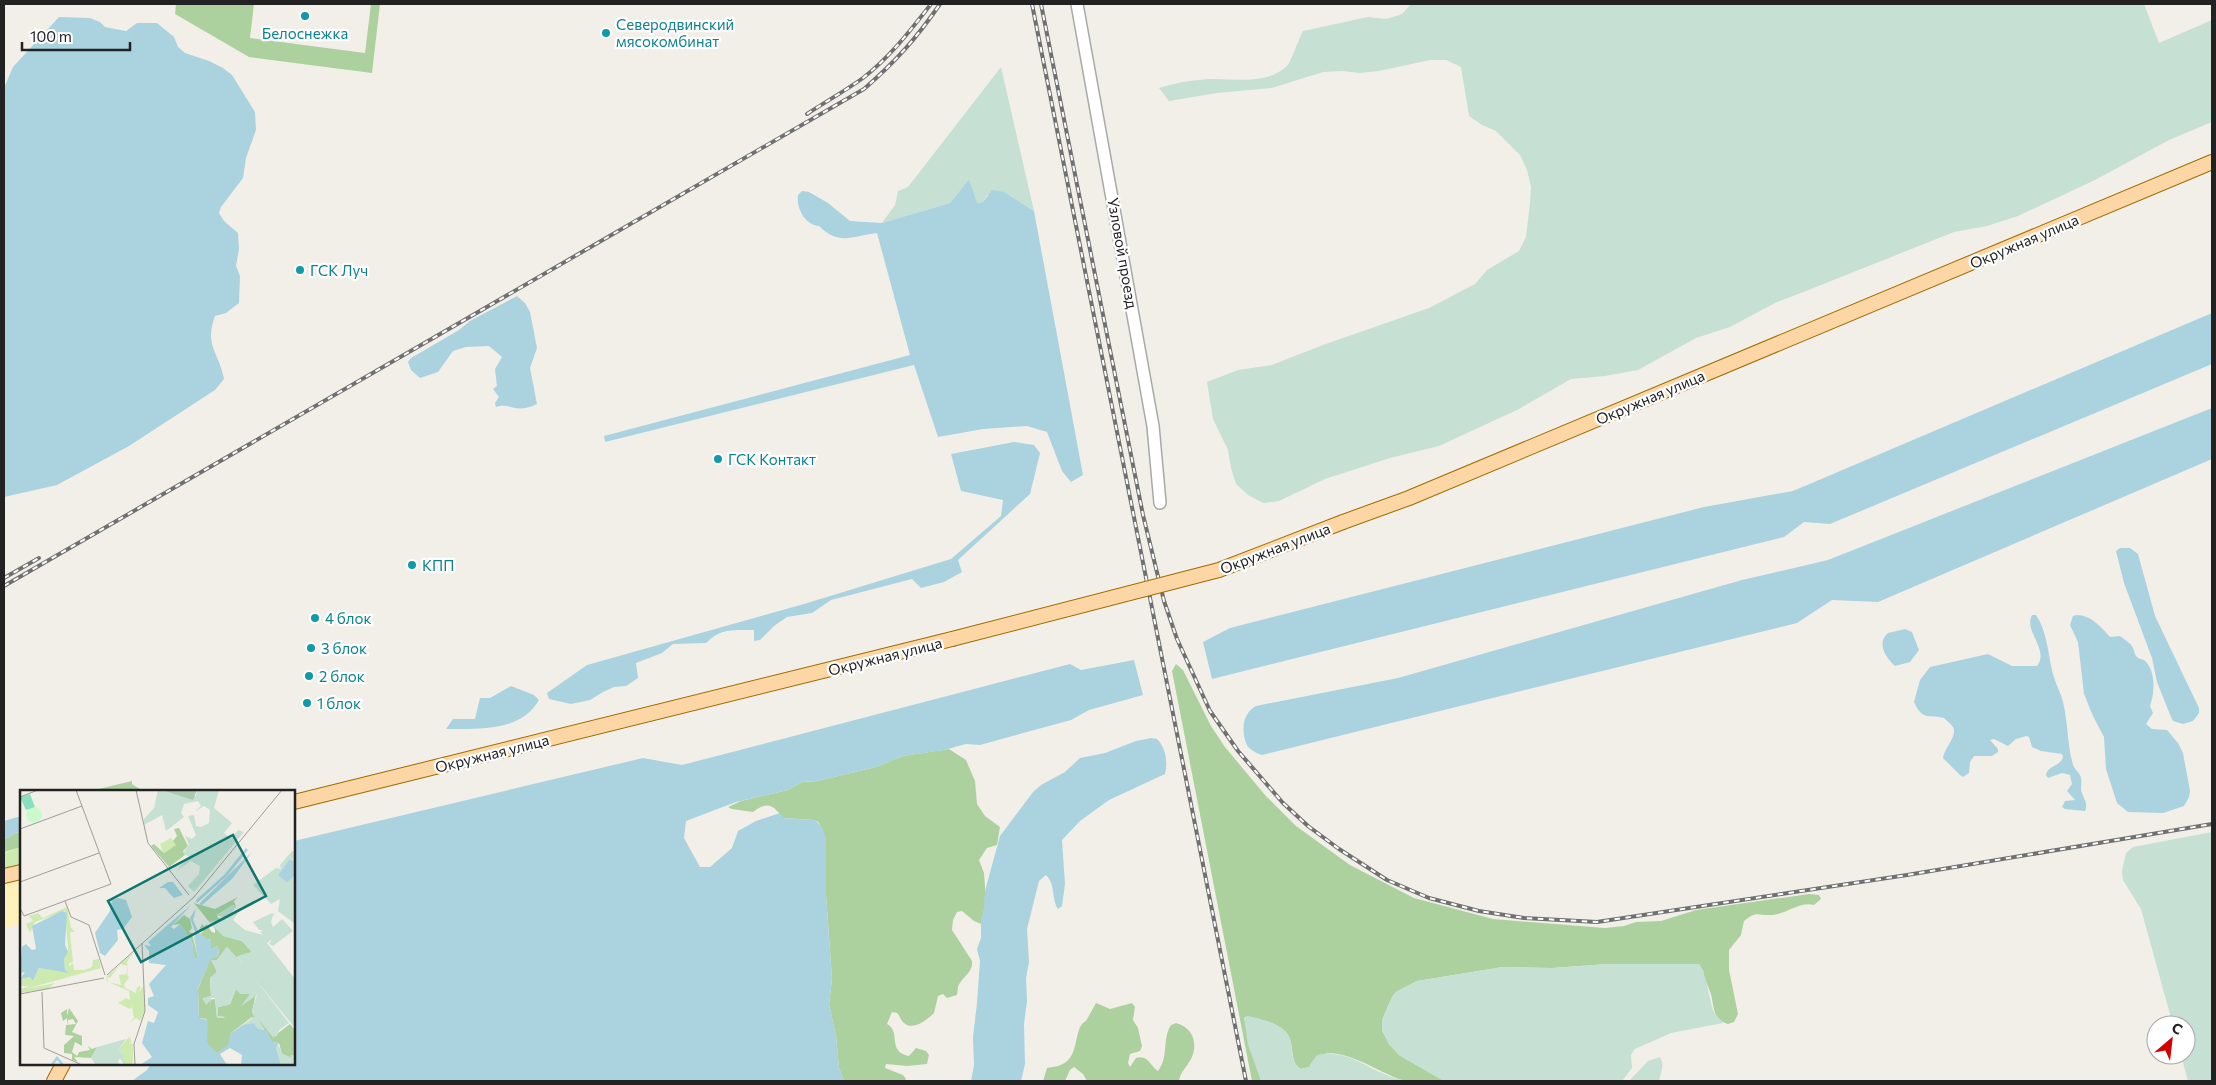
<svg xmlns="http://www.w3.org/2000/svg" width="2216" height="1085" font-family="Commissioner,sans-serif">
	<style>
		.grass { fill: #cdebb0 }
		.forest { fill: #add19e }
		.wetland { fill: #c6e0d4 }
		.sand { fill: #fff1ba }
		.water { fill: #aad3df }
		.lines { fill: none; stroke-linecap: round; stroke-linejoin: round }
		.minor-casing { stroke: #a9a9a9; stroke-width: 14 }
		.major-casing { stroke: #a06b00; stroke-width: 16 }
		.minor { stroke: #fff; stroke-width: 11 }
		.major { stroke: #fcd6a4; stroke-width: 14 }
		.rail-casing { stroke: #707070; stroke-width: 4 }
		.rail { stroke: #fff; stroke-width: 2; stroke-dasharray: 5.5; stroke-linecap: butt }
		.major-bridge-casing { stroke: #a06b00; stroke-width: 16; stroke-linecap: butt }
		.major-bridge { stroke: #fcd6a4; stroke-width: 14 }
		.culture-dot { fill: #0f9aa8; stroke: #fff; stroke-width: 2 }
		.labels { text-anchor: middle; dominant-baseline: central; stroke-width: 4.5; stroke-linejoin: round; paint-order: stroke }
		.culture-label { font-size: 15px; fill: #0d838f; stroke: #fff; text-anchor: start }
		.street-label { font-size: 15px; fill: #222; stroke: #fff }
		.inset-river { fill: none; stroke: #aad3df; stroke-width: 2.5 }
		.inset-road { fill: none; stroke: #9f9d99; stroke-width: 1 }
		.view { fill: #0f766e; fill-opacity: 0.15; stroke: #0f766e; stroke-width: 2.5 }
		.inset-edge { fill: none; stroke: #222; stroke-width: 2.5 }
	</style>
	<rect width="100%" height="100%" fill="#f2efe9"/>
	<path class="grass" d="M21 847V865L4 869V853Z"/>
	<g class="forest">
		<path d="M176 4H254L250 38 365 53 371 4H380L372 73 249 57 175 14Z"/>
		<path d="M1176 664 1183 670 1211 726 1225 747 1265 795 1296 826 1350 865 1414 898 1493 919 1605 928 1624 926 1636 922 1661 921 1696 910 1809 894 1819 895 1821 899 1814 905C1798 901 1786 915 1771 915 1758 916 1757 910 1744 921L1741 935 1729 950V970L1738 1014 1734 1022 1728 1024C1713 1020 1714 1007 1711 994 1708 985 1704 980 1703 970L1694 964H1608L1552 968 1503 967 1417 981 1396 992 1392 997 1382 1020V1030L1389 1044 1399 1055 1444 1081C1431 1081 1414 1084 1402 1080 1381 1074 1335 1041 1316 1058 1313 1060 1311 1064 1309 1067L1301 1069C1290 1063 1294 1047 1289 1037 1282 1024 1257 1016 1244 1018L1261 1081H1252L1172 671Z"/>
		<path d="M949 749 966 760 975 781 977 804 985 816 1000 827 997 845 987 848 979 860 984 873 985 886V905L981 924 974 921 962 911 957 912 953 920 952 930 972 961C973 972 965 975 960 983 957 986 958 991 957 995L947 998 943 994 938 996 934 1013C927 1020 913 1031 904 1023 901 1021 900 1016 897 1013L892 1012 887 1024C902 1032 886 1051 909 1056L916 1048 926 1051 929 1055 927 1064 907 1066 886 1064 885 1068 903 1075 906 1079 905 1081H844L839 1068 836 1036 829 1004 832 979 826 895V839L819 823 815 820 783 818C773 805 767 801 753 812L732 809 728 807 741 801 788 790 802 782 817 781 876 767 903 756Z"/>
		<path d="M132 781V784L143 791H90Z"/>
		<path d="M21 832V847L4 852V840L15 833Z"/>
		<path d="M1096 1003 1110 1009 1132 1003 1135 1007 1133 1020 1138 1028 1142 1046 1140 1051 1130 1054 1128 1063 1130 1067 1136 1058C1148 1054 1150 1066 1158 1071 1169 1057 1162 1038 1171 1025L1176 1023C1192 1027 1198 1042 1192 1057 1188 1066 1180 1072 1179 1081H1087L1083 1074 1074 1067 1070 1070 1065 1081H1043L1047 1068C1053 1067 1061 1066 1066 1062 1079 1053 1074 1026 1086 1021Z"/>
	</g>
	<g class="wetland">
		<path d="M1411 4H2144L2159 43 2212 20V122L2169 140 2095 180 2018 216 1987 226 1954 232 1806 291 1775 303 1730 327 1696 338 1638 370 1605 376 1571 379 1517 410 1439 446 1390 458 1325 479 1279 501 1263 503 1248 495 1236 484 1231 468 1228 450 1213 419 1207 382 1238 370 1272 365 1323 345 1429 308 1475 284 1487 270 1519 251 1526 237 1530 203 1531 187 1527 170 1520 155 1496 131 1482 125 1469 116 1461 67 1446 60H1430L1379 71 1360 73 1342 71 1323 72 1272 88 1217 93 1169 101 1159 88C1175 83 1191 80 1208 79 1235 78 1265 86 1287 66 1291 62 1299 38 1303 31L1368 17 1386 19 1402 14Z"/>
		<path d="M1001 67 1034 211 1004 192 987 195 983 202 976 203 969 179 950 203 882 223 895 205 898 191 908 187Z"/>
		<path d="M2212 832V1081H2188L2181 1055H2186V1025H2173L2141 909 2123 880 2122 871 2126 853 2133 847Z"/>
		<path d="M1608 964H1699C1705 969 1710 1001 1713 1010 1715 1015 1720 1019 1723 1023L1671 1033 1635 1049 1631 1055 1632 1068 1622 1081H1444L1399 1055 1389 1044 1382 1030V1020L1392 997 1396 992 1417 981 1503 967 1552 968Z"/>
		<path d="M1248 1016C1260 1019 1279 1023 1287 1033 1295 1044 1288 1062 1301 1069L1309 1067 1317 1055C1340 1050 1358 1061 1377 1071 1386 1075 1395 1078 1404 1081H1261L1248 1045 1244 1017Z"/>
		<path d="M1660 1057C1665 1066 1661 1071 1659 1081H1629L1648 1061Z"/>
	</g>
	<path class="sand" d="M21 880V924L4 929V884Z"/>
	<g class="water">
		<path d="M59 17 90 18 100 22 105 27 126 31 137 23H157L174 37 178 47 185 53 209 61 223 68 232 75 255 112 256 130 246 158 243 178 221 207 219 213 224 221 238 233 239 249 236 266 240 276 239 303 226 313 215 316C204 346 219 352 224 379L215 390 129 446 57 485 4 497V88L13 67Z"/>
		<path d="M969 179 977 203 983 202 992 190 1004 192 1034 211 1083 475 1071 482 1062 471 1047 432 1027 426 983 429 938 437 914 365 605 442 604 436 910 355 877 233C852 236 839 246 819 226 805 225 796 208 798 195L802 191 809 192 828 203 850 221 882 223 950 203Z"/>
		<path d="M517 296 525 303 530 312 537 348 530 368 537 404C514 415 512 402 496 407L495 403 499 397 493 389 497 386 495 369 502 357 489 346 466 347 453 351 438 372 420 378 411 370 408 362 411 358 459 330 470 321Z"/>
		<path d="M2212 313V364L1830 524 1804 522 1784 537 1212 679 1203 642 1230 628 1704 507 1793 491Z"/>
		<path d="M2212 408V459L1878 602 1832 600 1797 623 1262 755C1256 753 1248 749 1246 743 1241 729 1243 713 1256 706L1398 678 1742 580 1828 560Z"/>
		<path d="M1014 442 1034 445 1040 453 1030 494 958 560 962 572 944 582 921 588 912 579 831 600 812 613 787 617 774 626 760 640 754 641V630C734 630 720 628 706 643L673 644 662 653 636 663 638 678 626 686 614 687 603 692 590 700 571 704 549 699 547 693 587 665 804 604 951 559 1001 516 1003 500 961 491 951 454Z"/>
		<path d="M2120 548H2130L2138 554 2155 616 2199 708V713L2193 721 2183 724 2173 721 2171 717 2157 682 2152 658 2124 583 2116 551Z"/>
		<path d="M2032 615H2036C2048 633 2048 657 2054 677 2056 685 2061 693 2063 702 2068 722 2067 744 2073 765 2075 770 2080 773 2081 778 2082 782 2081 786 2081 789 2082 798 2089 802 2085 811L2065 809 2062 807 2065 801 2075 800 2067 791 2072 784 2070 775 2062 773 2048 778 2046 775C2047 766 2061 766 2063 757L2062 754 2041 751 2032 747 2029 737 2026 736 2016 739 2008 746 1994 739 1990 740 1998 749V752L1992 756H1974L1970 762 1969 773 1963 777 1960 775 1943 758C1944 748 1958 736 1953 727 1951 724 1947 721 1944 718 1930 714 1923 722 1914 702L1920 680 1930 667 1988 654 2012 666H2037C2050 650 2023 631 2032 615Z"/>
		<path d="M2077 615C2091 615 2102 628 2110 637L2120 636C2124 639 2129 642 2132 646 2134 649 2134 654 2137 657 2139 659 2142 659 2144 660 2156 670 2155 693 2150 706L2153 713 2146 724 2152 729 2167 730 2178 743 2183 753 2190 791 2189 797 2184 806 2163 813 2128 812 2117 803 2106 769 2104 737 2093 716 2084 694 2078 642 2070 625 2073 616Z"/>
		<path d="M1905 629 1912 632 1919 650 1910 662 1895 666C1886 658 1876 643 1888 633Z"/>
		<path d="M1134 660 1143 695 1089 710 1071 720 980 745 966 744 944 750 903 756 876 767 817 781 802 782 788 790 736 802 686 821 684 838 700 867H710L732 848 738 831 756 821 780 813 784 818 815 820 822 827 826 839V895L832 979 829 1004 836 1036 839 1068 844 1081H132L147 1070 151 1064H294V841L643 758 682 765 1070 664 1081 670Z"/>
		<path d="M511 686 534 695 539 700C521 732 478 729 446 729L453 719H475L480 698H490Z"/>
		<path d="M1151 738 1157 739C1166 748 1168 762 1165 774L1109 800 1080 821 1062 840 1065 884 1062 906 1058 909C1051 898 1056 885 1046 875L1039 881 1027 929 1029 962 1026 978 1027 1001 1024 1024 1025 1064 1021 1081H971L974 1065 973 1037 977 1003 980 961 977 949 981 938V919L984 909 985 891 1000 836 1033 792 1041 785 1065 772 1080 758 1105 753 1136 741Z"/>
		<path d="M21 816V832L15 833 4 840V821Z"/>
	</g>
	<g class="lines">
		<g class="minor-casing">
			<path id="minor" d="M1077 4 1153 426 1160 503"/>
		</g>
		<g class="major-casing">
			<g id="major">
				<path d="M1343 522 1409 498 2212 162"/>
				<path d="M294 802 952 639"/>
				<path d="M4 876 21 872"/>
				<path d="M54 1081 63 1064"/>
			</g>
		</g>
		<use href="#minor" class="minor"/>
		<use href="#major" class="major"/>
		<g class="rail-casing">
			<g id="rail">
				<path d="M1032 4 1246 1081"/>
				<path d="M1041 4 1143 515 1164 601 1177 639 1210 711 1238 751 1283 803 1308 826 1339 849 1387 880 1429 898 1479 911 1524 918 1597 922 1907 875 2212 824"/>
				<path d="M807 114C825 102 845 91 863 78 890 57 910 31 931 4"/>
				<path d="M4 578 39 558"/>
				<path d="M4 586 864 89C896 61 916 39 940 4"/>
			</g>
		</g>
		<use href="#rail" class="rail"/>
		<g class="major-bridge-casing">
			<path id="major-bridge" d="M952 639 1219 570 1343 522"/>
		</g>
		<use href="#major-bridge" class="major-bridge"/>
	</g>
	<g class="culture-dot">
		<circle cx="305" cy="16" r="5"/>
		<circle cx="606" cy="33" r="5"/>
		<circle cx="300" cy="270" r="5"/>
		<circle cx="718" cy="459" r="5"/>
		<circle cx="412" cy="565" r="5"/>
		<circle cx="315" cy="618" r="5"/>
		<circle cx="311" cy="648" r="5"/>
		<circle cx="309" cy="676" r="5"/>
		<circle cx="307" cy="703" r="5"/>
	</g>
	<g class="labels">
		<g class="culture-label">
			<text x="616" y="24">Северодвинский<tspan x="616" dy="17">мясокомбинат</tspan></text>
			<text x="305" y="33" text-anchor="middle">Белоснежка</text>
			<text x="310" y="270">ГСК Луч</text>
			<text x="728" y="459">ГСК Контакт</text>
			<text x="422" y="565">КПП</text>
			<text x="325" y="618">4 блок</text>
			<text x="321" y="648">3 блок</text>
			<text x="319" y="676">2 блок</text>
			<text x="317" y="703">1 блок</text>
		</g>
		<g class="street-label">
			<text transform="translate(2024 241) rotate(-23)">Окружная улица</text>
			<text transform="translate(1123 253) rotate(80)">Узловой проезд</text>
			<text transform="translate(1650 397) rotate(-23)">Окружная улица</text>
			<text transform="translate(1275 548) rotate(-21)">Окружная улица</text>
			<text transform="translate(885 656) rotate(-14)">Окружная улица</text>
			<text transform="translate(492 753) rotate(-14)">Окружная улица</text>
		</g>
	</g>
	<g transform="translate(20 790)">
		<rect width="275" height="275" fill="#f2efe9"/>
		<path d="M151 48 157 55 143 63 140 54ZM47 117 51 138 55 142H50L53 172 49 173V177L53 173 54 180H64L72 177 73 170 79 169 81 178 6 199 35 193 28 199 0 203 1 199 9 196H0V189L10 187 13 191 19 178 45 181 44 169 48 160 45 121 15 132 10 143 6 134 13 131 9 126 18 123 23 128ZM113 163 107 172 108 178 107 184 109 188 104 194 105 198 116 203 117 197 121 196 119 202 124 196 125 221 120 231 116 228 108 234 114 228 112 217 110 219 98 213 106 208 110 210 109 201 88 192H87L86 188 87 186 100 175 90 188 87 187 88 192 101 195 99 185 106 184 108 176 100 174ZM109 247 112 252 109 253 113 254V275H104V265L98 260Z" fill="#cdebb0"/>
		<path d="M159 38 168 56 163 61 165 65 149 77 131 56 134 54 144 63 156 55 153 51 157 46 154 39ZM218 107 214 111 216 117 213 115 197 125 198 128 209 130 190 133 204 146 222 151 232 162 217 167 223 175 207 157 197 170H192L197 182 190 188 191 206 183 209 186 214 188 210 195 209 197 228H203L205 227 198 226V217L210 214 216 199 221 204H230L225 212 236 204 232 222 234 226 235 232 232 227 211 243 209 255 196 264 187 253V229L179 228 178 199 190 169 198 166 199 160 197 156 191 160V149L187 150 180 144 184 141 179 140 182 134 185 137 186 134 192 142 195 143V139L174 113 195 119ZM164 125 170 129 172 138 169 142 172 143 178 168H174L172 152 160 134 153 135ZM49 218 58 231 52 242 62 246V256L55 252 52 262 57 266 59 262 70 260 68 256 72 259 77 257 71 268 54 267 58 272 52 270V264L44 263V255L54 246 45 245 46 235 56 234 53 229 48 230 47 235V228L43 231 41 223 47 219V226ZM237 229 241 230 253 247 270 234 275 240V265H271L272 268 262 264 259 253 251 252 247 241 240 240H244Z" fill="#add19e"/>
		<path d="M138 0 176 6 177 0H199L194 18 212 33 204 43 211 49 218 40 224 42 174 102 168 96 179 84 180 76 171 71 156 81 169 67 163 63 169 55 165 46 172 49 176 45 168 26 174 25 176 36 181 37 189 33 190 20 184 16 174 22 181 16 178 11 164 14 161 23 164 27 146 41 142 25 124 35V29L134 18ZM272 61H275V72L271 69 258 85 267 93 275 85V134L258 121 260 109 251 114 233 95 256 78 261 79 260 75ZM213 115 216 117 212 122 218 123 213 130 225 140 243 145 240 142 243 140H239L233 132 252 123 256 126 253 125 251 132 253 137 262 129 273 141 253 156 249 154 252 149 247 153 275 189V238L234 188 269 233 259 240 257 246 253 247 238 229 245 240 236 238 234 233 220 237 234 227 232 221 237 205 221 216 230 204H221L216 199 209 215 198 217V226L206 228H197L195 208H191L190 218 191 210 186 215 183 208 191 206 190 188 197 182 191 170H197L207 157 223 175 217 166 232 162 222 151 203 146 189 131 208 130 197 125ZM106 249 98 260 104 265V275L100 268 98 272 101 275H76L71 268 77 257ZM258 255 263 264 272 268 271 265H275V275H261L256 256Z" fill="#c6e0d4"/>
		<path d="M142 0H177L173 10Z" fill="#aacbaf"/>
		<path d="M6 25a8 8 0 1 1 16 0a8 8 0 1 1-16 0Z" fill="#c8facc"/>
		<path d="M10 4 15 17 6 20 0 7Z" fill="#88e0be"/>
		<path d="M226 58 228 60 207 86 177 113 176 110 204 85ZM232 62 212 89 181 116 180 113ZM270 69 275 72V85L267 93 258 85ZM148 92H153L163 105 154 108 150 104 136 118 150 104 145 98H139ZM98 108 106 110 112 127 103 139 97 140 98 150 85 166 80 163 75 143 90 121 92 110ZM172 114 151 137 154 139 160 134 172 152 175 168H178L174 147 176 144 170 128 176 118 173 130 179 143 187 150 191 149V160L197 156 199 160 198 166 190 170 178 198 179 228 188 230 187 253 197 263 208 255 211 243 223 235 234 233 237 238 247 241 252 252 259 253 256 257 261 275H221L222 265 210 258 200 264 207 275H120L132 267 122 253 128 231 134 233 138 222 128 215V208L134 206 129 194 146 175 129 173V161L124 155 131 156 128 152ZM42 121 47 123 45 155 48 162 44 169 45 180 49 183 19 178 13 191 10 187 0 189 5 182 0 183 2 157 6 154 12 160 16 159 12 136Z" fill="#aad3df"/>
		<path class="inset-river" d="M32 275 37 268 43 275"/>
		<path class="inset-road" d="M116 0 128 53 169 105M0 7 18 0M0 39 62 16M0 92 79 63M45 111 51 127 69 135 85 185M0 118 4 126 91 94 56 0M87 185 174 107 262 0M22 202 24 258 62 275M0 204 84 188M115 275 114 254 125 221 122 153"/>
		<path class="view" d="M213 45 246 106 121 172 88 111Z"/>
		<rect width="275" height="275" class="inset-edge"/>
	</g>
	<rect width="2216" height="1085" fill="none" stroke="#222222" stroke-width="10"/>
	<g transform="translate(2171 1040) rotate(28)"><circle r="24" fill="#ffffff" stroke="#a7a7a7"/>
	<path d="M0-4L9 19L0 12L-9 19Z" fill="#d40000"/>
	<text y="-8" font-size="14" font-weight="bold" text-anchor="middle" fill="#222222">С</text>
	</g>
	<path d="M22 42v8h108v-8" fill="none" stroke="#222222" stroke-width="2.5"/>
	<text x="30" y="42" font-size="15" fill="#222222" stroke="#ffffff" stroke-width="4" paint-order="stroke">100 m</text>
</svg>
